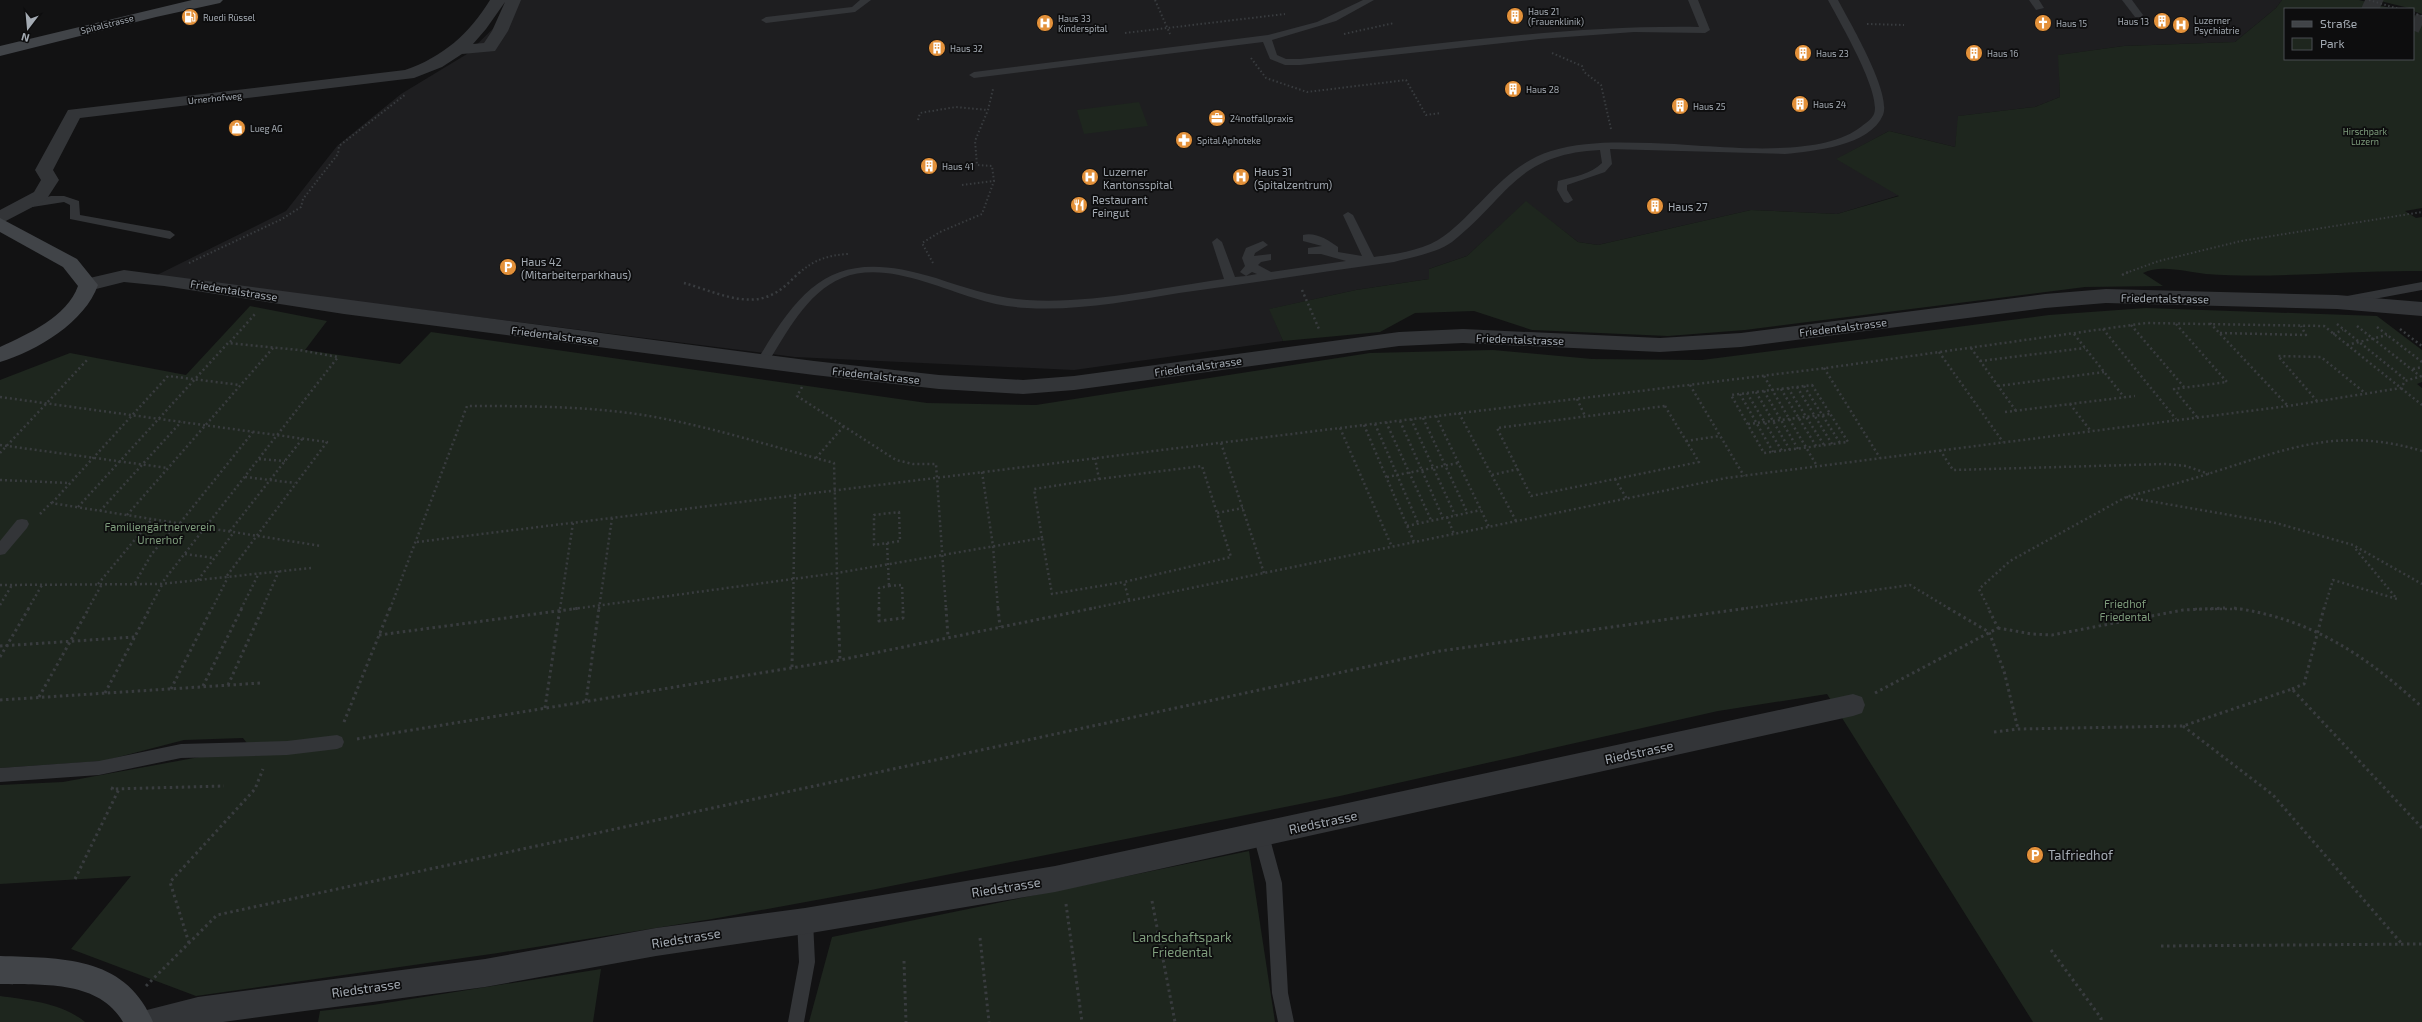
<svg xmlns="http://www.w3.org/2000/svg" width="2422" height="1022" font-family="'Exo 2',sans-serif">
	<style>
		.built { fill: #1e1e20 }
		.green { fill: #1e261e }
		.lines { fill: none; stroke-linecap: round; stroke-linejoin: round }
		.motorway-tunnel { stroke: #2f3133; stroke-width: 17; stroke-dasharray: 17 8; stroke-linecap: butt }
		.path-far2 { stroke: #393c3f; stroke-width: 2; stroke-dasharray: 1.5 2.5; stroke-linecap: butt }
		.path-far1 { stroke: #393c3f; stroke-width: 2.5; stroke-dasharray: 2 3; stroke-linecap: butt }
		.path { stroke: #393c3f; stroke-width: 3; stroke-dasharray: 2.5 3.5; stroke-linecap: butt }
		.service { fill: #333538; fill-rule: evenodd }
		.minor { fill: #333538; fill-rule: evenodd }
		.secondary { fill: #414448; fill-rule: evenodd }
		.labels { text-anchor: middle; dominant-baseline: central; stroke-width: 3.5; stroke-linejoin: round; paint-order: stroke }
		.far-poi-label { font-size: 9px; fill: #a4abb3; stroke: #0d0d0e; text-anchor: start }
		.far-street-label { font-size: 9px; fill: #a4abb3; stroke: #0d0d0e }
		.far-park-label { font-size: 9px; fill: #7f9d7d; stroke: #0d0d0e }
		.poi-label { font-size: 11px; fill: #a4abb3; stroke: #0d0d0e; text-anchor: start }
		.street-label { font-size: 11px; fill: #a4abb3; stroke: #0d0d0e }
		.park-label { font-size: 11px; fill: #7f9d7d; stroke: #0d0d0e }
		.near-street-label { font-size: 13px; fill: #a4abb3; stroke: #0d0d0e }
		.near-poi-label { font-size: 13px; fill: #a4abb3; stroke: #0d0d0e; text-anchor: start }
		.near-park-label { font-size: 13px; fill: #7f9d7d; stroke: #0d0d0e }
	</style>
	<rect width="100%" height="100%" fill="#121213"/>
	<path class="built" d="M515 0H2282L2276 8 2235 42 2124 46 2059 55 2060 97 2035 107 1959 116 1955 147 1889 131 1837 159 1900 195 1837 214 1751 210 1598 245 1578 242 1526 202 1467 256 1429 269V279L1356 290 1270 309 1283 341 1074 370 795 357 155 276 286 211 337 146 401 94 467 54 510 12Z"/>
	<g class="green">
		<path d="M2282 0H2359L2394 9H2285V59H2413V15L2422 17V208L2405 211 2416 218 2422 217V271C2350 270 2278 279 2206 274 2186 272 2161 264 2143 273L2163 286 2085 287 1745 330 1668 336 1532 330 1474 311 1415 313 1380 332 1283 341 1269 309 1356 290 1429 279V269L1467 256 1526 201 1578 242 1598 245 1751 210 1837 214 1899 196 1836 159 1889 131 1955 147 1958 116 2035 107 2060 97 2058 55 2124 46 2235 42 2276 8Z"/>
		<path d="M2376 0H2422V14L2413 11V9Z"/>
		<path d="M1139 102 1148 126 1084 134 1077 110Z"/>
		<path d="M250 306 327 321 305 350 400 364 431 332 927 403 1036 405 1370 353 1493 350 1592 359 1702 360 2049 315 2146 308 2377 316 2422 350V382L2417 384 2422 388V1022H2033L1827 694 1718 711 1340 796 871 890 712 919 498 953 196 996 71 949 131 876 0 884V785L63 782 205 756H257L243 738 184 740 103 761 0 768V380L70 353 186 375Z"/>
		<path d="M1249 851 1275 1022H809L832 937Z"/>
		<path d="M601 969 593 1022H318L320 1011 373 1005Z"/>
		<path d="M0 996C28 1000 62 1003 85 1022H0Z"/>
	</g>
	<g class="lines">
		<g class="motorway-tunnel">
			<path d="M2365 0 2385 9"/>
			<path d="M2413 21 2422 25"/>
		</g>
		<g class="path-far2">
			<path d="M1155 0 1170 34"/>
			<path d="M2369 0 2399 9"/>
			<path d="M2413 13 2422 16"/>
			<path d="M1867 24 1904 25"/>
			<path d="M1125 33 1285 14"/>
			<path d="M1344 34 1394 23"/>
			<path d="M1552 53 1582 66 1584 72 1601 85 1611 129"/>
			<path d="M1251 58 1266 78 1307 92 1406 80 1426 115 1441 113"/>
			<path d="M918 120 920 113 956 107 988 110"/>
			<path d="M961 167 977 165"/>
			<path d="M962 185 994 181 992 166 977 165 975 141 988 110 993 89"/>
			<path d="M189 263 282 219 301 207 303 199 338 154 339 146 406 94"/>
			<path d="M933 263 922 243 940 232 982 214 994 181"/>
			<path d="M799 273C814 260 828 255 848 254"/>
			<path d="M2126 273 2159 261 2241 241 2422 212"/>
		</g>
		<g class="path-far1">
			<path d="M2122 275 2128 272"/>
			<path d="M684 283C710 290 745 308 771 295 783 290 791 280 800 272"/>
			<path d="M1302 290 1319 329"/>
			<path d="M2210 323 2287 405"/>
			<path d="M2176 324 2227 382 2174 389 2197 417"/>
			<path d="M2337 324 2406 380"/>
			<path d="M2131 325 2184 387"/>
			<path d="M2357 326 2420 376"/>
			<path d="M2377 327 2422 362"/>
			<path d="M2103 329 2176 419"/>
			<path d="M2400 329 2422 346"/>
			<path d="M2220 333 2306 335 2301 326"/>
			<path d="M2074 334 2124 397"/>
			<path d="M2333 334 2343 330"/>
			<path d="M230 342 255 314"/>
			<path d="M2347 345 2387 335"/>
			<path d="M1971 348 2016 411"/>
			<path d="M1939 352 2003 442"/>
			<path d="M1980 361 2085 348"/>
			<path d="M1824 368 1880 458"/>
			<path d="M2413 369 2422 367"/>
			<path d="M1764 376 1817 466"/>
			<path d="M1690 385 1744 476"/>
			<path d="M1812 385 1848 442 1764 453 1731 395Z"/>
			<path d="M1804 386 1840 443"/>
			<path d="M1998 386 2104 372"/>
			<path d="M802 387 797 396 896 460 913 464H936L946 609"/>
			<path d="M1797 387 1832 444"/>
			<path d="M1788 388 1824 445"/>
			<path d="M1781 389 1816 446"/>
			<path d="M1764 391 1798 449"/>
			<path d="M1756 392 1790 450"/>
			<path d="M1747 393 1782 451"/>
			<path d="M1740 394 1773 452"/>
			<path d="M0 397 327 442 226 577"/>
			<path d="M1577 399 1585 416"/>
			<path d="M2317 401 2278 356 2321 357 2365 393"/>
			<path d="M2070 404 2090 430"/>
			<path d="M1665 406 1699 462 1531 496 1497 428Z"/>
			<path d="M2005 412 2135 396"/>
			<path d="M1459 413 1516 521"/>
			<path d="M1436 416 1489 527"/>
			<path d="M1423 418 1467 512"/>
			<path d="M1411 419 1455 515"/>
			<path d="M1400 421 1443 518"/>
			<path d="M1386 422 1431 520"/>
			<path d="M1375 424 1418 523"/>
			<path d="M1748 424 1830 414"/>
			<path d="M1364 425 1414 542"/>
			<path d="M1340 428 1392 547"/>
			<path d="M1686 441 1720 436"/>
			<path d="M1221 443 1264 573"/>
			<path d="M0 445 168 468"/>
			<path d="M1940 450 1953 470 2165 464 2186 466 2209 474"/>
			<path d="M2422 451C2342 427 2292 447 2217 471 2187 481 2156 489 2126 497L2276 523 2353 545 2422 584"/>
			<path d="M0 453 88 359"/>
			<path d="M816 458 844 426"/>
			<path d="M259 459 285 461"/>
			<path d="M982 472 993 546 998 609"/>
			<path d="M1492 475 1518 469"/>
			<path d="M245 477 295 483"/>
			<path d="M1387 477 1458 463"/>
			<path d="M1099 479 1202 466 1217 513"/>
			<path d="M1615 479 1627 499"/>
			<path d="M0 480 69 483"/>
			<path d="M52 503 168 376 240 385"/>
			<path d="M78 507 228 343 299 350 338 357 161 584"/>
			<path d="M100 511 181 422"/>
			<path d="M899 512 900 541 874 545V515Z"/>
			<path d="M40 514 51 503 321 546"/>
			<path d="M127 515 273 348"/>
			<path d="M1447 517 1454 534"/>
			<path d="M180 523 253 432"/>
			<path d="M1407 526 1481 510"/>
			<path d="M230 531 303 438"/>
			<path d="M1042 538 1034 489 1099 479 1095 458"/>
			<path d="M417 542 1826 368 2146 323 2324 326 2422 405"/>
			<path d="M887 543 889 586"/>
			<path d="M185 554 214 558"/>
			<path d="M198 580 234 532"/>
			<path d="M135 583 151 555 177 523"/>
			<path d="M98 584 152 519"/>
			<path d="M0 585 161 584 311 568"/>
			<path d="M889 586 902 585 903 609"/>
			<path d="M1129 600 1124 582 1231 557 1217 513 1243 508"/>
			<path d="M0 605 12 585"/>
			<path d="M28 609 42 585"/>
			<path d="M88 609 102 584"/>
			<path d="M149 609 163 583"/>
			<path d="M212 609 228 577"/>
			<path d="M241 609 259 573"/>
			<path d="M262 609 279 571"/>
			<path d="M390 609 467 406C530 406 593 406 655 417 715 428 774 447 834 463L838 609"/>
			<path d="M560 609 573 523"/>
			<path d="M573 609 837 573 1042 538 1052 594 1124 582"/>
			<path d="M599 609 612 518"/>
			<path d="M793 609 795 495"/>
			<path d="M879 609V588L889 586"/>
			<path d="M1089 609 1726 478 2288 406 2401 388 2405 381 2422 376"/>
			<path d="M1741 609 1910 585 1950 609"/>
			<path d="M1989 609 1979 589 2010 561 2126 497"/>
			<path d="M2195 609H2241"/>
			<path d="M2324 609 2333 580 2397 599 2354 547"/>
		</g>
		<g class="path">
			<path d="M838 608 840 660"/>
			<path d="M879 608V621L903 618V608"/>
			<path d="M946 608 948 637"/>
			<path d="M998 608 1000 627"/>
			<path d="M1948 608 1989 632 2004 671 2018 729"/>
			<path d="M2234 608C2312 619 2365 655 2422 707"/>
			<path d="M1998 628 2032 634 2052 635 2183 610 2225 608"/>
			<path d="M379 635 580 608"/>
			<path d="M0 646 135 637"/>
			<path d="M0 657 29 608"/>
			<path d="M792 667 793 608"/>
			<path d="M228 685 263 608"/>
			<path d="M203 686 242 608"/>
			<path d="M171 689 212 608"/>
			<path d="M2292 689 2304 684 2324 608"/>
			<path d="M105 693 150 608"/>
			<path d="M1875 693 1998 628 1988 608"/>
			<path d="M39 697 89 608"/>
			<path d="M0 700 261 683"/>
			<path d="M586 701 599 608"/>
			<path d="M545 708 560 608"/>
			<path d="M344 722 390 608"/>
			<path d="M2183 726 2273 795 2402 944"/>
			<path d="M1994 732 2018 729 2183 726 2292 689 2422 828"/>
			<path d="M357 739 840 660 1094 608"/>
			<path d="M113 787 112 789 224 786"/>
			<path d="M75 879 119 789"/>
			<path d="M1152 901 1175 1022"/>
			<path d="M1066 904 1082 1022"/>
			<path d="M980 938 989 1022"/>
			<path d="M189 943 170 882 255 789 263 769"/>
			<path d="M2161 946 2422 944"/>
			<path d="M2051 950 2101 1018V1022"/>
			<path d="M904 961 906 1022"/>
			<path d="M146 986 217 915 1440 651 1748 608"/>
		</g>
		<g class="service">
			<path d="M860 0H871L855 12 766 23 761 20 766 17 852 7Z"/>
			<path d="M1363 0H1374L1336 21 1272 40 1277 55 1286 59H1300C1433 45 1566 25 1699 27L1688 0H1698L1710 30 1705 33 1634 32 1539 39 1300 65H1285L1270 59 1263 42 974 78 969 75 974 72 1268 35 1317 22Z"/>
			<path d="M1828 0H1838C1849 21 1892 93 1883 115 1870 146 1814 151 1785 154L1610 149 1612 164 1605 172 1567 185V190L1573 200 1568 203 1564 202 1557 190 1558 181C1573 177 1591 174 1602 163L1600 150C1516 154 1509 197 1452 242 1437 253 1412 257 1394 262 1322 272 1251 283 1179 293 1129 301 1078 311 1027 308 1009 307 991 304 974 298 934 286 883 261 842 278 806 293 787 333 767 364L763 365 757 361C805 278 839 248 936 278 966 288 995 298 1027 300 1092 304 1160 288 1224 279L1212 242 1217 238 1222 242 1235 277 1246 276 1240 272 1245 266 1242 258 1246 248 1263 241 1268 245 1255 253 1254 256 1271 254V260L1261 262 1258 265 1271 272 1346 261 1321 254H1308V248L1322 246 1303 241V235C1316 232 1328 240 1338 247V252L1362 256 1343 215 1348 212 1353 215 1374 257C1396 254 1426 250 1444 236 1480 209 1505 165 1551 151 1583 141 1618 142 1651 143 1707 144 1818 162 1862 126 1866 123 1872 119 1874 114 1882 93 1839 21 1828 0ZM1252 272 1257 274 1246 276Z"/>
			<path d="M2029 0H2039L2044 8 2036 10Z"/>
			<path d="M2122 0H2132L2143 15 2141 17H2135Z"/>
			<path d="M51 196H64L79 201 80 215 170 231 175 235 170 239 70 219V205L64 202 26 208 21 205 22 203Z"/>
			<path d="M2422 282V290L2347 304 2341 300 2347 296Z"/>
			<path d="M22 519 27 520 29 524 27 528 5 554 0 555V541L17 520Z"/>
			<path d="M337 735 342 737 344 742 342 747 337 749 287 755 181 758 99 775 0 782V768L99 761 181 744 287 741Z"/>
			<path d="M1261 828 1266 830 1269 835 1282 883 1288 993 1294 1022H1278L1272 993 1266 883 1253 835 1256 830Z"/>
			<path d="M805 913 811 915 813 921 815 962 804 1022H788L799 962 797 921 799 915Z"/>
		</g>
		<g class="minor">
			<path d="M490 0H521L508 31 495 51 462 54 442 67 414 78 80 118 53 170 59 180 46 200 0 224V210L34 192 41 180 35 170 68 110 405 70C443 57 469 34 490 0ZM505 2 492 31 484 43 473 44 486 29Z"/>
			<path d="M124 270 814 361 939 375 1023 380 1074 376 1399 332 1463 329 1660 338 1741 333 2045 294 2106 289 2337 295 2422 302V316L2337 309 2106 303 2045 308 1741 347 1660 352 1463 343 1399 346 1074 390 1023 394 939 389 814 375 344 314 164 286 124 282 88 291 81 290 78 285 81 280Z"/>
			<path d="M1853 694 1862 697 1865 705 1862 713 1853 716 1055 892 805 934 656 956 485 987 223 1022H135L139 1012 198 997 485 959 656 928 805 908 1055 866Z"/>
		</g>
		<g class="secondary">
			<path d="M192 0H223L220 3 156 17 0 56V46Z"/>
			<path d="M0 218 77 259 98 285C85 322 37 351 0 362V347C28 334 67 317 78 286L63 267 0 232Z"/>
			<path d="M0 956C62 958 126 956 153 1022H123C99 980 42 985 0 984Z"/>
		</g>
	</g>
	<defs>
		<g id="building-disc" transform="scale(0.9)"><circle r="9.5" fill="#e3913a" stroke="#0d0d0e"/><path d="M-4-6H4V6H1V3H-1V6H-4ZM-2.5-4.3h1.7v1.8h-1.7ZM.8-4.3h1.7v1.8H.8ZM-2.5-1h1.7V.8h-1.7ZM.8-1h1.7V.8H.8Z" fill="#fff"/></g>
		<g id="fuel-disc" transform="scale(0.9)"><circle r="9.5" fill="#e3913a" stroke="#0d0d0e"/><path d="M-5.5-6h7V0h2V4h1.3V-2.5L3-4.5l.8-.8L6-3V5H2.5V1h-1V6h-7ZM-4.2-4.7v3.2H.2V-4.7Z" fill="#fff"/></g>
		<g id="hospital-disc" transform="scale(0.9)"><circle r="9.5" fill="#e3913a" stroke="#0d0d0e"/><path d="M-5-5h3v3.5h4V-5h3V5h-3V1.5h-4V5h-3Z" fill="#fff"/></g>
		<g id="church-disc" transform="scale(0.9)"><circle r="9.5" fill="#e3913a" stroke="#0d0d0e"/><path d="M-1.2-6h2.4v3.5h3.3v2.4h-3.3V6h-2.4V-.1h-3.3v-2.4h3.3Z" fill="#fff"/></g>
		<g id="office-disc" transform="scale(0.9)"><circle r="9.5" fill="#e3913a" stroke="#0d0d0e"/><path d="M-6-3h4V-5.5h4V-3h4V5H-6ZM-1-4.5V-3h2v-1.5ZM-6 0V1H6V0Z" fill="#fff"/></g>
		<g id="shop-disc" transform="scale(0.9)"><circle r="9.5" fill="#e3913a" stroke="#0d0d0e"/><path d="M-5-2.5h2.3a2.7 3.5 0 0 1 5.4 0H5L5.5 6h-11ZM-1.5-2.5h3a1.5 2.3 0 0 0-3 0Z" fill="#fff"/></g>
		<g id="pharmacy-disc" transform="scale(0.9)"><circle r="9.5" fill="#e3913a" stroke="#0d0d0e"/><path d="M-2-6h4v4h4v4h-4v4h-4v-4h-4v-4h4Z" fill="#fff"/></g>
		<g id="restaurant-disc" transform="scale(0.9)"><circle r="9.5" fill="#e3913a" stroke="#0d0d0e"/><path d="M-5-6h1v4h1v-4h1v4h1v-4h1v5L-1.5 .5V6h-2V.5L-5-1ZM5-6V6H3V1.5H1.5Q1.5-4 5-6Z" fill="#fff"/></g>
		<g id="parking-disc" transform="scale(0.9)"><circle r="9.5" fill="#e3913a" stroke="#0d0d0e"/><path d="M-3.5-5.5H1a3.5 3.5 0 0 1 0 7H-1V5.5H-3.5ZM-1-3.4V-.6H.8a1.4 1.4 0 0 0 0-2.8Z" fill="#fff"/></g>
	</defs>
	<g fill-rule="evenodd">
		<use href="#building-disc" x="1515" y="16"/>
		<use href="#fuel-disc" x="190" y="17"/>
		<use href="#building-disc" x="2162" y="21"/>
		<use href="#hospital-disc" x="1045" y="23"/>
		<use href="#church-disc" x="2043" y="23"/>
		<use href="#hospital-disc" x="2181" y="25"/>
		<use href="#building-disc" x="937" y="48"/>
		<use href="#building-disc" x="1803" y="53"/>
		<use href="#building-disc" x="1974" y="53"/>
		<use href="#building-disc" x="1513" y="89"/>
		<use href="#building-disc" x="1800" y="104"/>
		<use href="#building-disc" x="1680" y="106"/>
		<use href="#office-disc" x="1217" y="118"/>
		<use href="#shop-disc" x="237" y="128"/>
		<use href="#pharmacy-disc" x="1184" y="140"/>
		<use href="#building-disc" x="929" y="166"/>
		<use href="#hospital-disc" x="1090" y="177"/>
		<use href="#hospital-disc" x="1241" y="177"/>
		<use href="#restaurant-disc" x="1079" y="205"/>
		<use href="#building-disc" x="1655" y="206"/>
		<use href="#parking-disc" x="508" y="267"/>
		<use href="#parking-disc" x="2035" y="855"/>
	</g>
	<g class="labels">
		<g class="far-poi-label">
			<text x="1528" y="11">Haus 21<tspan x="1528" dy="10">(Frauenklinik)</tspan></text>
			<text x="203" y="17">Ruedi Rüssel</text>
			<text x="1058" y="18">Haus 33<tspan x="1058" dy="10">Kinderspital</tspan></text>
			<text x="2194" y="20">Luzerner<tspan x="2194" dy="10">Psychiatrie</tspan></text>
			<text x="2149" y="21" text-anchor="end">Haus 13</text>
			<text x="2056" y="23">Haus 15</text>
			<text x="950" y="48">Haus 32</text>
			<text x="1816" y="53">Haus 23</text>
			<text x="1987" y="53">Haus 16</text>
			<text x="1526" y="89">Haus 28</text>
			<text x="1813" y="104">Haus 24</text>
			<text x="1693" y="106">Haus 25</text>
			<text x="1230" y="118">24notfallpraxis</text>
			<text x="250" y="128">Lueg AG</text>
			<text x="1197" y="140">Spital Aphoteke</text>
			<text x="942" y="166">Haus 41</text>
		</g>
		<g class="far-street-label">
			<text transform="translate(107 24) rotate(-14)">Spitalstrasse</text>
			<text transform="translate(215 98) rotate(-6)">Urnerhofweg</text>
		</g>
		<g class="far-park-label">
			<text x="2365" y="131">Hirschpark<tspan x="2365" dy="10">Luzern</tspan></text>
		</g>
		<g class="poi-label">
			<text x="1103" y="171">Luzerner<tspan x="1103" dy="13">Kantonsspital</tspan></text>
			<text x="1254" y="171">Haus 31<tspan x="1254" dy="13">(Spitalzentrum)</tspan></text>
			<text x="1092" y="199">Restaurant<tspan x="1092" dy="13">Feingut</tspan></text>
			<text x="1668" y="206">Haus 27</text>
			<text x="521" y="261">Haus 42<tspan x="521" dy="13">(Mitarbeiterparkhaus)</tspan></text>
		</g>
		<g class="street-label">
			<text transform="translate(234 290) rotate(9)">Friedentalstrasse</text>
			<text transform="translate(2165 298) rotate(1)">Friedentalstrasse</text>
			<text transform="translate(1843 327) rotate(-7)">Friedentalstrasse</text>
			<text transform="translate(555 335) rotate(7)">Friedentalstrasse</text>
			<text transform="translate(1520 339) rotate(2)">Friedentalstrasse</text>
			<text transform="translate(1198 366) rotate(-8)">Friedentalstrasse</text>
			<text transform="translate(876 375) rotate(6)">Friedentalstrasse</text>
		</g>
		<g class="park-label">
			<text x="160" y="526">Familiengärtnerverein<tspan x="160" dy="13">Urnerhof</tspan></text>
			<text x="2125" y="603">Friedhof<tspan x="2125" dy="13">Friedental</tspan></text>
		</g>
		<g class="near-street-label">
			<text transform="translate(1639 752) rotate(-12)">Riedstrasse</text>
			<text transform="translate(1323 822) rotate(-12)">Riedstrasse</text>
			<text transform="translate(1006 887) rotate(-9)">Riedstrasse</text>
			<text transform="translate(686 938) rotate(-9)">Riedstrasse</text>
			<text transform="translate(366 988) rotate(-8)">Riedstrasse</text>
		</g>
		<g class="near-poi-label">
			<text x="2048" y="855">Talfriedhof</text>
		</g>
		<g class="near-park-label">
			<text x="1182" y="937">Landschaftspark<tspan x="1182" dy="15">Friedental</tspan></text>
		</g>
	</g>
	<rect x="2284" y="8" width="130" height="52" fill="#0d0d0e" stroke="#494c50"/>
	<rect x="2292" y="21" width="20" height="6" fill="#414448" stroke="#494c50"/>
	<text x="2320" y="28" font-size="12" fill="#a4abb3">Straße</text>
	<rect x="2292" y="38" width="20" height="12" fill="#1e261e" stroke="#494c50"/>
	<text x="2320" y="48" font-size="12" fill="#a4abb3">Park</text>
	<g transform="translate(28 28) rotate(196)" stroke="#0d0d0e" stroke-width="3" paint-order="stroke">
	<path d="M0-3L7 15L0 10L-7 15Z" fill="#a4abb3"/>
	<text y="-6" font-size="11" font-weight="bold" text-anchor="middle" fill="#a4abb3">N</text>
	</g>
</svg>
